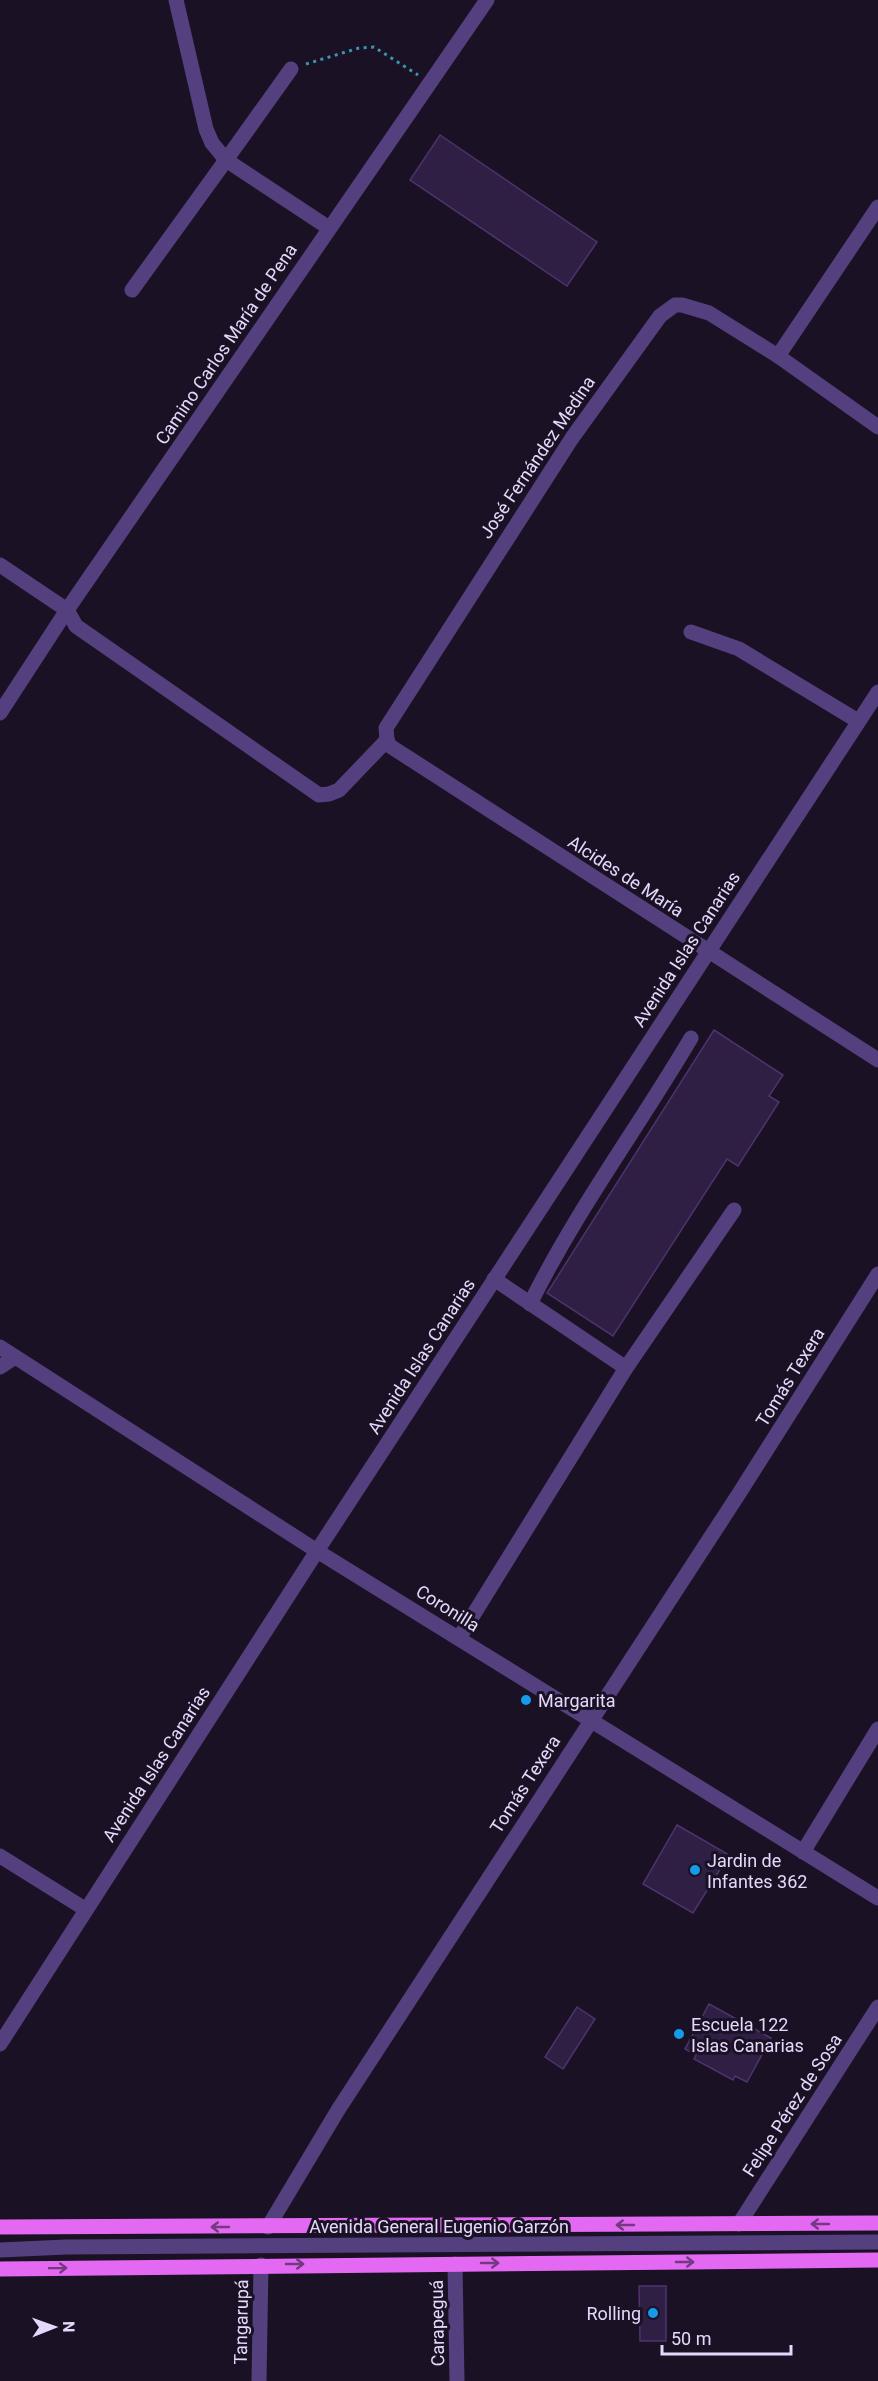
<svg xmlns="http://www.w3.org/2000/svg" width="878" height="2381" font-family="Roboto,sans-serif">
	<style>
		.building { fill: #301f44; stroke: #4e336d; stroke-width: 1.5 }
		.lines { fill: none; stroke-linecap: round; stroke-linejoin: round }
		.path { stroke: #3a95ad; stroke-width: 3; stroke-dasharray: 3 4.5; stroke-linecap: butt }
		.minor { stroke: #54407f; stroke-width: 15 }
		.major { stroke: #e369f2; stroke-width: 15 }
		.oneway { stroke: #743981 }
		.poi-dot { fill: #159bea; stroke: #1a1124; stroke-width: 2 }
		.labels { text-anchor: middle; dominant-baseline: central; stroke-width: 6; stroke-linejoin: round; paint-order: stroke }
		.street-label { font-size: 18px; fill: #e6d8fb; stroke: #1a1124 }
		.poi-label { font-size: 18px; fill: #e6d8fb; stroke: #1a1124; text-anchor: start }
	</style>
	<rect width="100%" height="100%" fill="#1a1124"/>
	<g class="building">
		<path d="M440 135 597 242 567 286 410 180Z"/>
		<path d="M714 1030 783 1075 769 1096 779 1102 738 1166 727 1159 613 1336 547 1293Z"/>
		<path d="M677 1825 729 1855 693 1913 643 1884Z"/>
		<path d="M709 2004 771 2038 747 2082 735 2076 733 2080 694 2059 696 2055 685 2049Z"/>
		<path d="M577 2007 595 2019 563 2069 545 2057Z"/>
		<path d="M639 2286H666V2341H640Z"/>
	</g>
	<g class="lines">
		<path class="path" d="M306 64 359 48 374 47 418 75"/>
		<g class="minor">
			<path d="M176 0 206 129 212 143 226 160 291 69"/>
			<path d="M132 290 226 160 329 228"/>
			<path d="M778 356 878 207"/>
			<path d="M0 565 67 610 76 626 319 795 329 794 339 790 387 740"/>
			<path d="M691 632 739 649 858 721"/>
			<path d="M0 713 67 610 487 0"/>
			<path d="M387 740 386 728 572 438 660 316 675 305H682L709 313 778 356 878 427"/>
			<path d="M387 740 390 746 878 1060"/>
			<path d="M494 1279 626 1368"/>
			<path d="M530 1304C577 1209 638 1128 691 1038"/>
			<path d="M0 1347 317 1551 878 1898"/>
			<path d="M0 1367 15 1357"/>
			<path d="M459 1638 626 1368 734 1210"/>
			<path d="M803 1852 878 1729"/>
			<path d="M0 1856 85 1909"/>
			<path d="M0 2044 317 1551 878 692"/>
			<path d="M739 2224 878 2007"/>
			<path d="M268 2227 338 2110 740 1492 878 1274"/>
			<path d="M0 2250 66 2247 878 2242"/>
			<path d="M455 2264 457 2381"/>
			<path d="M259 2381 261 2265"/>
		</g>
		<g class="major">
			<path d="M0 2227 878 2223"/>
			<path d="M0 2269 878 2260"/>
		</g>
	</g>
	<defs><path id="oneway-shaft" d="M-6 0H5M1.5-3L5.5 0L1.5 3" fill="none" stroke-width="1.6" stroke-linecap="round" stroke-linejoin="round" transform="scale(1.5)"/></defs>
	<g class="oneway">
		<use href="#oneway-shaft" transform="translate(820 2224) rotate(180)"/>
		<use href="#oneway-shaft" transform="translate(625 2225) rotate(180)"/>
		<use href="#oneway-shaft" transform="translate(220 2227) rotate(-180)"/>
		<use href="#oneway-shaft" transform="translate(685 2262)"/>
		<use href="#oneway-shaft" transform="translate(490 2263)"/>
		<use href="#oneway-shaft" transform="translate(295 2264)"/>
		<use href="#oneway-shaft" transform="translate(58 2268) rotate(-1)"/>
	</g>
	<g class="poi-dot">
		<circle cx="526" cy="1700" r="6"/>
		<circle cx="695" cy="1870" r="6"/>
		<circle cx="679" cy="2034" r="6"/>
		<circle cx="653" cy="2313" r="6"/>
	</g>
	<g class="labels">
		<g class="street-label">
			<text transform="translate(226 344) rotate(-56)">Camino Carlos María de Pena</text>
			<text transform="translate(537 457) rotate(-56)">José Fernández Medina</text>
			<text transform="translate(626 876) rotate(33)">Alcides de María</text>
			<text transform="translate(686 949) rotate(-57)">Avenida Islas Canarias</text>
			<text transform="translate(421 1356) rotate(-57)">Avenida Islas Canarias</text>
			<text transform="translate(790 1377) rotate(-58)">Tomás Texera</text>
			<text transform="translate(448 1608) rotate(32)">Coronilla</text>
			<text transform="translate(156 1764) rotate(-57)">Avenida Islas Canarias</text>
			<text transform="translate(525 1784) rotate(-57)">Tomás Texera</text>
			<text transform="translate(792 2105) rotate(-57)">Felipe Pérez de Sosa</text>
			<text x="439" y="2226">Avenida General Eugenio Garzón</text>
			<text transform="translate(241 2322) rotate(-89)">Tangarupá</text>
			<text transform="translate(437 2323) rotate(-91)">Carapeguá</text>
		</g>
		<g class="poi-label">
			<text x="538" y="1700">Margarita</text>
			<text x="707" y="1860">Jardin de<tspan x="707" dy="21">Infantes 362</tspan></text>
			<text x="691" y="2024">Escuela 122<tspan x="691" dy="21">Islas Canarias</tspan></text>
			<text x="641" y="2313" text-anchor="end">Rolling</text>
		</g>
	</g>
	<g transform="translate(54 2327) rotate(89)" stroke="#1a1124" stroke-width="4.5" paint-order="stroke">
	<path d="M0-4.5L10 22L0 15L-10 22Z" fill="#e6d8fb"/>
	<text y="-9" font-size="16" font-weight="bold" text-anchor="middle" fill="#e6d8fb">N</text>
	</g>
	<path d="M662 2345v9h129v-9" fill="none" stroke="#e6d8fb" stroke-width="3"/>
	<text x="671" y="2345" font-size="18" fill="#e6d8fb" stroke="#1a1124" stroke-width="4.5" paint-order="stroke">50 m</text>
</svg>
